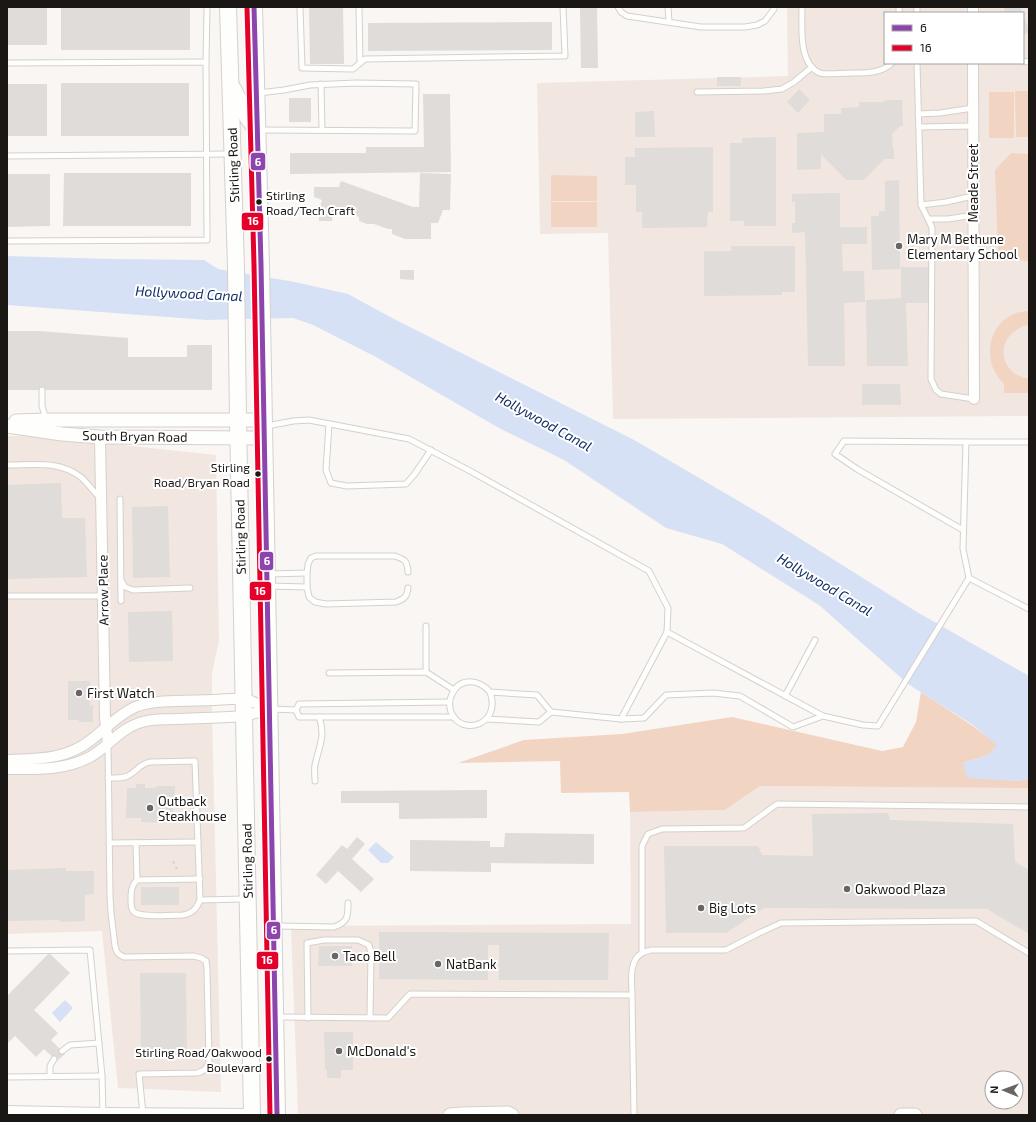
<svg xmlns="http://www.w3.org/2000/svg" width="1036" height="1122" font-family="'Exo 2',sans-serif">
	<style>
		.built { fill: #f2e6e0; fill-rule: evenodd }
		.green { fill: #f2d4c2 }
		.water { fill: #d7e1f5 }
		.building { fill: #dfdcda }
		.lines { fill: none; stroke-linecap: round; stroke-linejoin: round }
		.service-casing { stroke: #d4d0ce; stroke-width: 7 }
		.minor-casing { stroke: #d4d0ce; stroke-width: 12 }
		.tertiary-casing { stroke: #d4d0ce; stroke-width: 15 }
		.primary-casing { stroke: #d4d0ce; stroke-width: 18 }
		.path { stroke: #d6d5d5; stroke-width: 2; stroke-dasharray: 3 3; stroke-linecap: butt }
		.service { stroke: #fefefd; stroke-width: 5 }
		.minor { stroke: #fefefd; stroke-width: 10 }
		.tertiary { stroke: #fefefd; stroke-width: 13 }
		.primary { stroke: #fefefd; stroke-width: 16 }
		.bus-1-casing { stroke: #fff; stroke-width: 8 }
		.bus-2-casing { stroke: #fff; stroke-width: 8 }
		.bus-1 { stroke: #8e44ad; stroke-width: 5 }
		.bus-2 { stroke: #e4002b; stroke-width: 5 }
		.bus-dot { fill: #1a1715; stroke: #fff; stroke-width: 1.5 }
		.poi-dot { fill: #686563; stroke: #fff; stroke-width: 1.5 }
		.labels { text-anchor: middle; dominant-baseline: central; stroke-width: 4; stroke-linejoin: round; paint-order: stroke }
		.bus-label { font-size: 12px; fill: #1a1715; stroke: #fff; text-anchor: end }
		.street-label { font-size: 13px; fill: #1a1715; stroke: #fff }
		.poi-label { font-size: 13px; fill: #1a1715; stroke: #fff; text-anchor: start }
		.water-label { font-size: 14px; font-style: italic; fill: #142f66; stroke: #fff }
		.line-badge { stroke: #fff; stroke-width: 1.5 }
		.badge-label { font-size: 11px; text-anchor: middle; font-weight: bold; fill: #fff }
	</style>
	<rect width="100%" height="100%" fill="#faf6f4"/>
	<g class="built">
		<path d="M787 7H1029V416L613 419 608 233 540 234 537 83 788 76ZM885 13H1023V63H885Z"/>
		<path d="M7 436H38L216 455 219 641 212 673V712L221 1092 118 1088 102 931 7 934Z"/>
		<path d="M760 786 1029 788V1115H298L291 926 631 924 630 812 725 810ZM992 1078H1016V1102H992Z"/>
	</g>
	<g class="green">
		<path d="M1015 91H1029V137H1016Z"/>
		<rect x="989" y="92" width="25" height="46"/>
		<path d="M1011 153 1029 154V262L998 254 995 170Z"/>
		<path d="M551 175 597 176V201H551Z"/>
		<rect x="551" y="202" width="46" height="25"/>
		<path d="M1026 311H1029V325C1024 325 1019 328 1015 331 999 342 1000 365 1017 375 1021 377 1025 378 1029 379V393H1004V384C999 379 996 374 993 368 985 349 993 322 1014 314 1017 312 1022 312 1026 311Z"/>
		<path d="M921 692 973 726 998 745 988 755 963 763 1014 781 1029 779V788L760 786 725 810 630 812 629 792 561 793 560 761 458 763 524 740 622 734 732 717 882 751 903 747 916 722Z"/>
	</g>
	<g class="water">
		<path d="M7 256 113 259 204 260 218 269 295 282 348 294 394 319 636 441 764 516 917 612 1029 676V779L1014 781 967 778 963 763 988 755 997 745 973 725 908 684 819 605 722 544 666 528 564 460 499 428 376 357 313 325 293 318 207 320 7 305Z"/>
		<path d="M376 842 394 857 388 863H381L368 850Z"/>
		<path d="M65 1000 73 1008 60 1022 52 1013Z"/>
	</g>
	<g class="building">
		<rect x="7" y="7" width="40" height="38"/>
		<rect x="61" y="7" width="129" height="43"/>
		<path d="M309 7H343L344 64H310Z"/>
		<path d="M580 7H597L598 68H581Z"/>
		<path d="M1003 7H1020L1022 13H1006Z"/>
		<path d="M1023 15 1029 30V32L1023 35Z"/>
		<path d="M552 22V50L368 51V23Z"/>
		<rect x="717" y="77" width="24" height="9"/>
		<rect x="61" y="83" width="128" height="53"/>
		<rect x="7" y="84" width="40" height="52"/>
		<path d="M799 89 810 100 798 113 787 102Z"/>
		<path d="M423 94H450L451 172 290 174V153H366V147H424Z"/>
		<rect x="289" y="98" width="22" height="24"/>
		<path d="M885 100H902L903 126H900L892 134 893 149 894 150V159H884L864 180H846L821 154V169L797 170V133L824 132V114H841V108L859 107V102H884Z"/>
		<path d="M654 111 655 137H635V112Z"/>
		<path d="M776 137V226H744V221H730V143H742V138Z"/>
		<path d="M713 147V212H708L707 227 642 228V212H636V185H625V157H635V148Z"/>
		<path d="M64 173H191V226H63Z"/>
		<path d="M420 173 451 174 450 210H443L438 223H431V239H405L392 234V229H388L374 224H367L359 221V217L333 208 332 221H319V209L322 200 314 197V187H339L341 181 413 207H419Z"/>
		<path d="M7 174H50V226L7 227Z"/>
		<path d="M899 180 900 269 872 270 871 216H879V211H885V181Z"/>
		<path d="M840 193V227H867V244H842L843 271H864L865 302 844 303 845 366H808L805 232 792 233V223H795V202H792V194Z"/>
		<path d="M731 246H795V292H782V295L704 296V251H731Z"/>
		<path d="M901 267H930L931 303H906L908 366H867L866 300 901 298Z"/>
		<path d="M400 270H414V280L400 279Z"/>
		<path d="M7 331H39L128 338V357H187V345H212V390H7Z"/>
		<path d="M862 384H900L901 405H862Z"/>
		<path d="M61 483 62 518H85L87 577 7 579V485Z"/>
		<path d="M168 506 170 577 133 578 132 507Z"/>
		<path d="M172 611 173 661 129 662 128 612Z"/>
		<path d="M68 681H90V706L93 705V722H79V720H68Z"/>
		<path d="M136 784H145V788H156V786H175V800H173V817H165V823L141 822V818H126L127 788H136Z"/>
		<path d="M487 790V818L399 819V803H341V791Z"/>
		<path d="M888 813 890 820 1013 824 1015 862 1029 870V934L987 909 764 908 726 933H666L664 846H758L762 855 813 856 812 814Z"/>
		<path d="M505 833 594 834V864L491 863V872L410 871V840L490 841V847H504Z"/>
		<path d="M357 837 365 844 352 859 374 879 361 892 338 871 326 884 316 875 342 845 347 849Z"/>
		<path d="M66 868V871H94V894L85 895V921L60 922V920L7 921V870Z"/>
		<rect x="141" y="887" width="38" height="18"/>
		<path d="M379 932 609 933 608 980H499V945H488V980L379 979Z"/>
		<path d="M319 946H352V966H318Z"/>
		<path d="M49 953 70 973 34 1010 58 1033 51 1040 65 1054 57 1061 44 1049 36 1057 15 1036 7 1044V996Z"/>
		<path d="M140 973H186L187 1053 141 1054Z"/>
		<path d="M324 1032H353V1070H341V1078H327V1070H325Z"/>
	</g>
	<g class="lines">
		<g class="service-casing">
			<g id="service">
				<path d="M300 7 302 68 353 69 365 59 565 56 563 7"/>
				<path d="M359 7 360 63"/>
				<path d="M618 7 621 12 627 16 701 27H745L757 25 765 21 774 9V7"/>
				<path d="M668 7 669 22"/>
				<path d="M802 7C802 26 798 64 820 73 825 75 847 73 854 73 867 73 882 73 892 63"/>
				<path d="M899 7V13"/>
				<path d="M917 7V13"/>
				<path d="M1023 61 1029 62"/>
				<path d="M206 62 207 7"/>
				<path d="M7 63 206 62 207 240 7 241"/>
				<path d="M917 63 921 205C925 213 929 220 932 228L931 379 936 390 941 394 974 399"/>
				<path d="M321 84 322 130"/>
				<path d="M697 92 764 91 782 89 794 82 812 67"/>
				<path d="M259 93 284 90 310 85 356 83 416 84 415 131 260 130"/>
				<path d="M918 114 940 113 973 108"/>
				<path d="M919 127 973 126"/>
				<path d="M7 156 230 154"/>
				<path d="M921 205 946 202 973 196"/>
				<path d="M929 219H948L974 215"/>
				<path d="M42 390V406L46 419"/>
				<path d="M329 424 326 470 331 483 347 486 406 484 414 475 431 450"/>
				<path d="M267 426 293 421 309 420 409 439 472 472 649 571 668 608 667 632 621 719 551 712"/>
				<path d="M7 465C33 465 60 460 82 478 88 484 94 492 101 499"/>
				<path d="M120 499 121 601"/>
				<path d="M963 530 857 469 835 454 844 441 966 442"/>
				<path d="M307 573V587"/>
				<path d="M269 574 307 573 308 564 311 558 316 556H395C406 560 407 561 408 572"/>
				<path d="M969 578 1029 609"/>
				<path d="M121 580 125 587 133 590 190 588"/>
				<path d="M268 586 307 587 309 597 315 602 326 604 396 602C404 599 407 597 408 588"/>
				<path d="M7 596H103"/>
				<path d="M426 672V626"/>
				<path d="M329 673 426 672 454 690"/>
				<path d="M785 696 815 640"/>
				<path d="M449 702 299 704 296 710 299 717H454"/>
				<path d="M271 709 296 710"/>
				<path d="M823 716 863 725 878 726 969 578 963 549 966 442H1029"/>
				<path d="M487 719 539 722 551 712 537 695 490 692C479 679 460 677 452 694 449 700 449 706 451 712 462 738 502 724 490 692"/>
				<path d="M621 719 644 718 666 695 713 693 740 696 793 727 823 716 667 632"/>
				<path d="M108 745 110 896 111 913 115 946 117 952 120 955 124 957 194 956 201 958 206 961 207 969 209 1063C206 1069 204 1071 197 1073L139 1074 143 1114"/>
				<path d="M108 778C116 778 125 779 131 774 139 769 140 764 150 762L195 761 200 900 245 899"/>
				<path d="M315 781C315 776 314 770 315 765 319 746 326 736 319 717"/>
				<path d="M109 843 198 842"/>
				<path d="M136 843 137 880"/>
				<path d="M200 879 137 880C131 886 131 892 131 900 131 905 131 909 134 912 141 918 173 915 183 915 193 913 197 908 200 900"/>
				<path d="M276 926 334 927C348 922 348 917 348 903"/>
				<path d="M7 951 90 950 102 1076 103 1114"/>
				<path d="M642 953V846L648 834 662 829 744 828 777 804 1029 807"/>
				<path d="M632 995C632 983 628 961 642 953 644 952 648 951 651 950H726L759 933 781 923 976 921 1029 953"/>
				<path d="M278 1017 388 1018 410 994 632 995 634 1115"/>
				<path d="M308 1018 307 943 324 940H358L369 945 371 953 370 1018"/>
				<path d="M62 1051 70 1045 99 1043"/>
				<path d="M50 1076V1066L54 1059"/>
				<path d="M7 1077 102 1076"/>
			</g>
		</g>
		<g class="minor-casing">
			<g id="minor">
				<path d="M973 7V13"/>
				<path d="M973 63 974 399"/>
				<path d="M100 437 105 718 108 743"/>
				<path d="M7 760C37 759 66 760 91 740 105 729 118 715 135 707 154 699 191 701 213 700 223 700 234 698 243 699 252 700 261 706 269 709"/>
				<path d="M7 769C35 769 64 771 90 757 111 745 120 727 146 721 155 719 166 719 176 719 198 718 220 718 242 716 251 715 260 711 269 709"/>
				<path d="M7 1111 103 1113 252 1114"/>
			</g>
		</g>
		<g class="tertiary-casing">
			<g id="tertiary">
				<path d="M16 421 46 420H264"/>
				<path d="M7 426 62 434 100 437 264 438"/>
				<path d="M450 1115 462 1114 508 1113 512 1115"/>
				<path d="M901 1115H915"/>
			</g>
		</g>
		<g class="primary-casing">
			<g id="primary">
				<path d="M228 7 236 267 238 420 252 1115"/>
				<path d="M254 7 261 265 277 1115"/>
				<path d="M233 89 248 118 257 130"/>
			</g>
		</g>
		<g class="path">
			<path d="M179 802H189"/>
			<path d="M173 861 178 871"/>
		</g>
		<use href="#service" class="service"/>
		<use href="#minor" class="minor"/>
		<use href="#tertiary" class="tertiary"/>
		<use href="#primary" class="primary"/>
		<g class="bus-1-casing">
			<path id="bus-1" d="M254 7 261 265 277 1115"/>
		</g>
		<g class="bus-2-casing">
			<path id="bus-2" d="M247 7 254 265 270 1115"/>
		</g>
		<use href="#bus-1" class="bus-1"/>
		<use href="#bus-2" class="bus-2"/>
	</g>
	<g class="bus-dot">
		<circle cx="259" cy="202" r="3.5"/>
		<circle cx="258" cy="474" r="3.5"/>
		<circle cx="269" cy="1059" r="3.5"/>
	</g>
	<g class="poi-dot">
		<circle cx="899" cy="246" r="4"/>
		<circle cx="79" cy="693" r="4"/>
		<circle cx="150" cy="808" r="4"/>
		<circle cx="847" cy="889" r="4"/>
		<circle cx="701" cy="908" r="4"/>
		<circle cx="335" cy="956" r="4"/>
		<circle cx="438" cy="964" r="4"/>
		<circle cx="339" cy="1051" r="4"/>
	</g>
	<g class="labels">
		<g class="bus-label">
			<text x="266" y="195" text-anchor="start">Stirling<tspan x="266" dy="15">Road/Tech Craft</tspan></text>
			<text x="250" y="467">Stirling<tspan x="250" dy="15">Road/Bryan Road</tspan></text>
			<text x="262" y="1052">Stirling Road/Oakwood<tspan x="262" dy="15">Boulevard</tspan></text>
		</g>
		<g class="street-label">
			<text transform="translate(233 165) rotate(-92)">Stirling Road</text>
			<text transform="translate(973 183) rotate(-90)">Meade Street</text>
			<text transform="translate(135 436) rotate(1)">South Bryan Road</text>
			<text transform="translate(240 537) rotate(-91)">Stirling Road</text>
			<text transform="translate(103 590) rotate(-91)">Arrow Place</text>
			<text transform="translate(247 861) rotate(-91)">Stirling Road</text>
		</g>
		<g class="poi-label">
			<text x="907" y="239">Mary M Bethune<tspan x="907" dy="15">Elementary School</tspan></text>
			<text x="87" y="693">First Watch</text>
			<text x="158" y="801">Outback<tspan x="158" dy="15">Steakhouse</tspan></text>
			<text x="855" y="889">Oakwood Plaza</text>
			<text x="709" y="908">Big Lots</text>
			<text x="343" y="956">Taco Bell</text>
			<text x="446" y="964">NatBank</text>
			<text x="347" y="1051">McDonald's</text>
		</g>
		<g class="water-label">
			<text transform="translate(189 293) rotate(3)">Hollywood Canal</text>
			<text transform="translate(544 421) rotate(29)">Hollywood Canal</text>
			<text transform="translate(825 584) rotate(31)">Hollywood Canal</text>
		</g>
	</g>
	<g class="line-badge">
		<rect x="250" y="152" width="16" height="19" rx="4" fill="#8e44ad"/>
		<rect x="241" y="212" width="23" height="19" rx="4" fill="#e4002b"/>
		<rect x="259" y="551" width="15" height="20" rx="4" fill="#8e44ad"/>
		<rect x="249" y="581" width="23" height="20" rx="4" fill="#e4002b"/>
		<rect x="266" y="921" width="15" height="19" rx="4" fill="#8e44ad"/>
		<rect x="256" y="951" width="23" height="19" rx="4" fill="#e4002b"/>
	</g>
	<g class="badge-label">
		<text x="258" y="166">6</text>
		<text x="253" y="225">16</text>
		<text x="267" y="565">6</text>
		<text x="260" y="595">16</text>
		<text x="274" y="934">6</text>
		<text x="267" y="964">16</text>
	</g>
	<rect width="1036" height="1122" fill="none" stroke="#1a1715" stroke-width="16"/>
	<rect x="884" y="12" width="140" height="52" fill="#ffffff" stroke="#a3a2a1"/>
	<rect x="892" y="25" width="20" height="6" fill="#8e44ad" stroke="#a3a2a1"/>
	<text x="920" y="32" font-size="12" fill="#1a1715">6</text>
	<rect x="892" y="45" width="20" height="6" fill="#e4002b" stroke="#a3a2a1"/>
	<text x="920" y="52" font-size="12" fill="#1a1715">16</text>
	<g transform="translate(1004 1090) rotate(271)"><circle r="19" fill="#ffffff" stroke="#a3a2a1"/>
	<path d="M0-3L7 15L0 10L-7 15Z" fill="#686563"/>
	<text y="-6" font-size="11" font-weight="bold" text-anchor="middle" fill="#1a1715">N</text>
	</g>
</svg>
